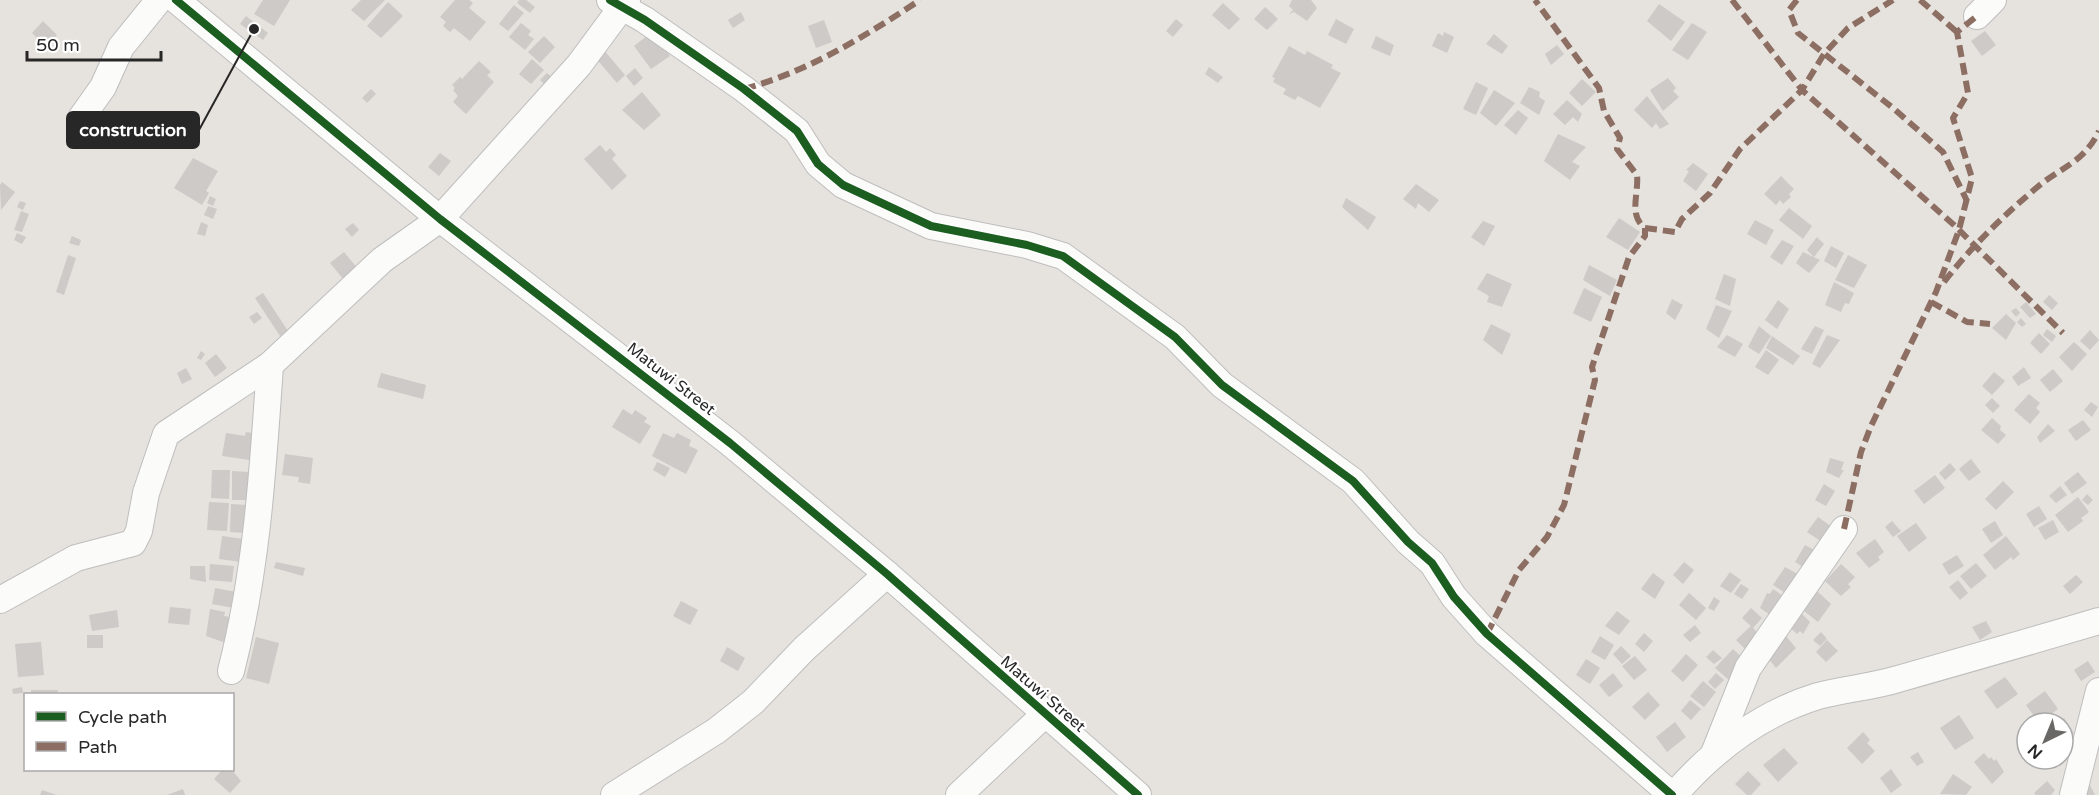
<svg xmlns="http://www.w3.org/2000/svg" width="2099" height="795" font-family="'Varela Round',sans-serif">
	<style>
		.building { fill: #cdcac7 }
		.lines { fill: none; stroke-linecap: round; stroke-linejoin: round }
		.minor-casing { stroke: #bfbebf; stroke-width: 28 }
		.minor { stroke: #fbfbfa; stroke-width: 26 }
		.quiet { stroke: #8d6e63; stroke-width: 6; stroke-dasharray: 12 6; stroke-linecap: butt }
		.cycleway-casing { stroke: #fff; stroke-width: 11 }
		.cycleway { stroke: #1b5e20; stroke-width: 8 }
		.labels { text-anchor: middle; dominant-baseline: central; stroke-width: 4.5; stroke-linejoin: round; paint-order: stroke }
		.street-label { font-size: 16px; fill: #272727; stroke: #fff }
		.leader { fill: none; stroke: #272727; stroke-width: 2 }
		.callout-dot { fill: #272727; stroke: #fff; stroke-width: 2 }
		.callout { fill: #272727; stroke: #272727; stroke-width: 2 }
		.callout-label { font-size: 18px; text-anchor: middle; font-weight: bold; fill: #fff }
	</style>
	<rect width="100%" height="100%" fill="#e6e2dd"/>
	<g class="building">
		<path d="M263 0H290L274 26 254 14Z"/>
		<path d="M361 0H385L364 21 351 10Z"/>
		<path d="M455 0H469L473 3 469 8 486 22 470 41 454 28 450 32 443 26 446 22 440 17Z"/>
		<path d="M519 0H526L535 7 530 13 517 3Z"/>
		<path d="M1292 0H1311L1317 8 1307 21 1294 12 1289 14 1293 10 1289 6Z"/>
		<path d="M388 2 403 16 381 38 367 26Z"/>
		<path d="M1223 3 1240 19 1229 30 1212 15Z"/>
		<path d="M1659 4 1685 22 1671 41 1647 21Z"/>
		<path d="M514 5 524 13 508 31 499 24Z"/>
		<path d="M1265 7 1278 19 1267 30 1254 19Z"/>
		<path d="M741 12 745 20 733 28 728 20Z"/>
		<path d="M246 16 268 33 263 40 240 24Z"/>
		<path d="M1176 19 1183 25 1173 37 1166 31Z"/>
		<path d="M1336 19 1354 29 1346 44 1328 35Z"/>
		<path d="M824 20 832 42 816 48 808 26Z"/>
		<path d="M43 21 57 35 47 47 32 33Z"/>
		<path d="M521 23 531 31 528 35 534 39 525 50 509 37Z"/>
		<path d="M1692 23 1707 32 1688 60 1672 50Z"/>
		<path d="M1985 31 1996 45 1982 56 1971 41Z"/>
		<path d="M652 32 670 56 651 69 634 46Z"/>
		<path d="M1444 32 1454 37 1447 53 1432 46 1438 33 1443 36Z"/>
		<path d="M1494 34 1508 46 1502 54 1486 44Z"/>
		<path d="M544 36 555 47 540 63 528 52Z"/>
		<path d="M1376 36 1394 45 1390 56 1371 48Z"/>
		<path d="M1557 45 1564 54 1551 65 1545 54Z"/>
		<path d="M1289 46 1305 55 1307 51 1333 65 1331 68 1341 73 1320 108 1298 96 1295 100 1283 94 1286 89 1273 82 1275 78 1272 77Z"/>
		<path d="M603 49 625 75 617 83 594 56Z"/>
		<path d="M532 59 544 70 531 84 519 74Z"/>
		<path d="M479 61 491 72 487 75 494 82 466 114 453 102 458 96 453 90 455 88 452 85 460 77 462 79Z"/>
		<path d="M1209 67 1223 77 1218 83 1205 74Z"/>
		<path d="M635 68 643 78 634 86 626 76Z"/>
		<path d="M547 73 555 80 548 88 540 80Z"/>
		<path d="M1668 78 1676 88 1673 91 1679 97 1663 111 1650 90Z"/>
		<path d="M1582 79 1596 92 1582 106 1569 93Z"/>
		<path d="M1476 82 1488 88 1476 115 1463 109Z"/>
		<path d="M1529 87 1540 92 1539 97 1545 101 1539 115 1520 103Z"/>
		<path d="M371 89 376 94 367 103 362 98Z"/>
		<path d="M1494 90 1515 103 1496 126 1480 113Z"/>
		<path d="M642 92 661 115 644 130 622 110Z"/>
		<path d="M1647 96 1669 124 1660 129 1656 123 1652 128 1634 110Z"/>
		<path d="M1567 100 1582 114 1578 122 1573 117 1565 125 1553 114Z"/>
		<path d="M1518 110 1528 118 1516 135 1504 125Z"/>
		<path d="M1558 134 1586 147 1572 162 1580 166 1570 180 1544 161Z"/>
		<path d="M600 145 606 152 610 148 616 155 612 159 627 176 612 190 584 159Z"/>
		<path d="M440 153 451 161 439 176 428 167Z"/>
		<path d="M193 158 218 171 206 191 209 193 202 205 174 188Z"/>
		<path d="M1693 163 1708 174 1696 191 1683 181 1689 171 1686 170Z"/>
		<path d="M1781 176 1794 189 1789 194 1791 197 1783 204 1780 200 1776 205 1764 194Z"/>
		<path d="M2 182 15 192 1 210 0 185Z"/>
		<path d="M1416 184 1439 200 1429 212 1418 203 1416 209 1403 199Z"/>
		<path d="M210 196 216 199 213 206 207 203Z"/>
		<path d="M1346 198 1376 217 1368 230 1342 207Z"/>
		<path d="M20 201 26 203 23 210 17 207Z"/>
		<path d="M208 206 217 209 213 219 204 215Z"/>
		<path d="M1789 208 1812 226 1803 239 1779 220Z"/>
		<path d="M21 211 29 214 22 232 14 230Z"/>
		<path d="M1619 218 1640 232 1628 250 1606 237Z"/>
		<path d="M1755 220 1774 230 1766 245 1747 234Z"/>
		<path d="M1483 221 1495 226 1484 246 1471 237Z"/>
		<path d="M201 222 208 225 205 236 197 234Z"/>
		<path d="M353 223 359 230 352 237 345 229Z"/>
		<path d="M17 233 26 237 22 244 14 240Z"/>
		<path d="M72 236 81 240 79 246 69 243Z"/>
		<path d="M1817 237 1824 244 1814 257 1807 250Z"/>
		<path d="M1782 240 1794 246 1782 265 1770 257Z"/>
		<path d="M1831 246 1844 253 1836 268 1824 261Z"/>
		<path d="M344 252 358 269 344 280 330 263Z"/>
		<path d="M1803 252 1820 260 1809 273 1796 263Z"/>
		<path d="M68 255 76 258 64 295 56 292Z"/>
		<path d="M1848 255 1867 265 1854 288 1835 280Z"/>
		<path d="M1589 265 1617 280 1610 296 1583 280Z"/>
		<path d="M1487 273 1512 284 1502 307 1487 302 1489 296 1477 289Z"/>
		<path d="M1724 274 1736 279 1730 306 1715 299Z"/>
		<path d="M1834 282 1854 293 1849 304 1845 303 1841 312 1825 305Z"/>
		<path d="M1584 288 1602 297 1591 322 1573 313Z"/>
		<path d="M263 293 288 331 280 336 255 298Z"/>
		<path d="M2049 295 2058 303 2052 310 2043 302Z"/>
		<path d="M1672 299 1683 305 1675 320 1666 313Z"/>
		<path d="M1778 300 1789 309 1777 329 1765 320Z"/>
		<path d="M2026 302 2036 314 2030 318 2020 307Z"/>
		<path d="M1716 305 1732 311 1719 338 1706 329Z"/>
		<path d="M2016 308 2020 313 2016 317 2011 311Z"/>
		<path d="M257 312 262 318 254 324 249 317Z"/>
		<path d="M2006 314 2016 323 2006 340 1992 328Z"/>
		<path d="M2021 318 2026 324 2022 327 2017 322Z"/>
		<path d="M1491 324 1511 334 1502 355 1483 340Z"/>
		<path d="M1759 326 1771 336 1759 354 1748 347Z"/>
		<path d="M1815 326 1824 330 1812 354 1801 349Z"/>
		<path d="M2047 329 2056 336 2052 342 2043 335Z"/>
		<path d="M2090 330 2099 340 2090 350 2080 341Z"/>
		<path d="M2039 333 2050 344 2041 354 2030 343Z"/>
		<path d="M1727 335 1743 344 1735 357 1717 347Z"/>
		<path d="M1827 335 1840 340 1820 368 1812 364Z"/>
		<path d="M1772 336 1800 356 1793 365 1766 348Z"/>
		<path d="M2074 342 2087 354 2072 371 2059 357Z"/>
		<path d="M1766 350 1779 360 1768 375 1755 367Z"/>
		<path d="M201 351 205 354 201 360 197 358Z"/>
		<path d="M216 354 227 368 215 377 205 363Z"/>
		<path d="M2024 367 2031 378 2018 386 2012 377Z"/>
		<path d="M186 368 192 379 182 384 177 373Z"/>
		<path d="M2053 369 2063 381 2050 392 2040 380Z"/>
		<path d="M1994 372 2005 381 1992 395 1982 386Z"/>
		<path d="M381 373 426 385 423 399 377 387Z"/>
		<path d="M2029 394 2040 403 2036 408 2040 412 2030 424 2014 410Z"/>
		<path d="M1992 398 2000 406 1993 413 1985 405Z"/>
		<path d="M2091 402 2098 407 2092 417 2084 410Z"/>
		<path d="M623 409 632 415 635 410 647 418 644 422 651 426 640 444 612 427Z"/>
		<path d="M1992 418 2001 426 2000 430 2006 435 1998 444 1981 430Z"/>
		<path d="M2083 420 2091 430 2076 441 2068 430Z"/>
		<path d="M2048 424 2055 431 2040 443 2037 437Z"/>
		<path d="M246 432 260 434 256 461 222 456 226 433 245 436Z"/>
		<path d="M663 433 674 438 677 433 691 440 689 446 698 450 686 474 652 456Z"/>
		<path d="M285 454 313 458 310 484 298 482 299 477 282 475Z"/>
		<path d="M1830 458 1844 462 1841 470H1844L1839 478 1826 472Z"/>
		<path d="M1971 459 1981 472 1969 481 1959 469Z"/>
		<path d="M657 462 670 468 665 477 653 470Z"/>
		<path d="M1950 463 1956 470 1945 480 1939 473Z"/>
		<path d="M212 470H230L229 499 211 498Z"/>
		<path d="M232 471 249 472V500H232Z"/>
		<path d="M2078 472 2087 483 2072 494 2064 483Z"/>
		<path d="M1935 475 1945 488 1924 504 1914 491Z"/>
		<path d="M2003 481 2014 492 1996 510 1985 499Z"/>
		<path d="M1824 484 1835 491 1826 506 1815 500Z"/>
		<path d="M2060 486 2067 495 2056 503 2049 496Z"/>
		<path d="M2087 494 2093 500 2088 505 2082 500Z"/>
		<path d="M2078 497 2089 512 2081 518 2083 521 2068 532 2055 515Z"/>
		<path d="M209 502 229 503 227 531 207 530Z"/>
		<path d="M231 504 248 505 245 533 230 532Z"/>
		<path d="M2039 506 2047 519 2034 527 2026 514Z"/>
		<path d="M1818 517 1832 527 1822 542 1807 532Z"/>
		<path d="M2053 520 2059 532 2045 540 2038 528Z"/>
		<path d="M1892 521 1901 531 1893 537 1885 527Z"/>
		<path d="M1995 521 2003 535 1991 543 1982 529Z"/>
		<path d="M1916 523 1927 538 1909 552 1897 536Z"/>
		<path d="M222 536 244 539 242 562 219 559Z"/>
		<path d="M2006 536 2020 554 2013 560 2011 557 1995 570 1983 555Z"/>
		<path d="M1875 539 1884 552 1878 557 1880 560 1869 568 1856 553Z"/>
		<path d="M1805 545 1818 552 1808 570 1795 562Z"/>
		<path d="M1957 555 1964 566 1949 575 1942 564Z"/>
		<path d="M276 562 305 568 303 576 274 568Z"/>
		<path d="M1684 562 1694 570 1683 584 1673 575Z"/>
		<path d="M1976 563 1987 576 1971 589 1960 576Z"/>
		<path d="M210 564 234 566 232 582 209 580Z"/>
		<path d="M1841 564 1855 577 1848 584 1851 587 1841 596 1825 581Z"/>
		<path d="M190 566H205L206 582 190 579Z"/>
		<path d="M1785 567 1803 577 1790 596 1773 585Z"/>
		<path d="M1730 572 1741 580 1731 593 1720 586Z"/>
		<path d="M1653 573 1665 582 1655 599 1641 589Z"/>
		<path d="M2076 575 2083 582 2070 594 2063 586Z"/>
		<path d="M1958 580 1968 593 1960 600 1949 587Z"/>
		<path d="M1741 584 1749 589 1742 599 1734 594Z"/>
		<path d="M215 588 242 593 239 609 212 604Z"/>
		<path d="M1773 589 1789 600 1776 619 1760 608 1767 593 1770 594Z"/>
		<path d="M1816 590 1831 604 1818 622 1799 607Z"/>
		<path d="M1689 593 1706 608 1696 620 1679 605Z"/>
		<path d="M1714 597 1720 601 1714 611 1708 608Z"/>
		<path d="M681 601 698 610 690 625 673 616Z"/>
		<path d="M170 607 191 609 189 625 168 623Z"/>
		<path d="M1751 608 1762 618 1753 628 1763 638 1748 652 1736 640 1751 626 1742 618Z"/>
		<path d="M210 609 225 612 224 616 236 618 226 643 206 636Z"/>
		<path d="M117 610 119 627 92 631 89 615Z"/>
		<path d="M1617 611 1630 621 1619 635 1605 626Z"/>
		<path d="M1799 611 1810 622 1803 634 1800 631 1797 634 1786 624Z"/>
		<path d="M1986 621 1992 632 1980 640 1972 627Z"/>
		<path d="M1695 625 1701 633 1690 642 1683 635Z"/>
		<path d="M1821 632 1827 639 1820 646 1813 640Z"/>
		<path d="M1644 633 1653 641 1644 652 1635 644Z"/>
		<rect x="87" y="635" width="16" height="13"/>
		<path d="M1785 635 1796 648 1776 668 1764 653Z"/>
		<path d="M1600 636 1614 645 1605 660 1591 652Z"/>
		<path d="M256 637 279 643 269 684 246 678Z"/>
		<path d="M1827 640 1838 651 1826 662 1816 652Z"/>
		<path d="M41 642 44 675 18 677 15 644Z"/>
		<path d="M1621 646 1631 656 1622 664 1613 654Z"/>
		<path d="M727 647 745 658 738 671 720 661Z"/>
		<path d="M1733 649 1746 661 1729 680 1715 668Z"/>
		<path d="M1713 650 1722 658 1714 664 1706 657Z"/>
		<path d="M1686 654 1698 665 1683 682 1671 671Z"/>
		<path d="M1635 656 1647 670 1634 680 1622 666Z"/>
		<path d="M1586 659 1600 668 1590 684 1576 675Z"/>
		<path d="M2088 661 2095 672 2081 681 2074 670Z"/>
		<path d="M1613 673 1623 686 1609 697 1599 685Z"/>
		<path d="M1716 673 1724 680 1715 689 1708 682Z"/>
		<path d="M2005 677 2018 694 1997 709 1984 691Z"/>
		<path d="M1703 681 1716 692 1704 707 1690 696Z"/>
		<path d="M22 687 23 693 13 694 12 689Z"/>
		<rect x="31" y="690" width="27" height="4"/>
		<path d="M2045 691 2058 709 2039 723 2026 705Z"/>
		<path d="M1648 692 1660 705 1645 720 1632 707Z"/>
		<path d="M1690 700 1701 709 1691 720 1681 711Z"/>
		<path d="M1959 715 1974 738 1955 750 1940 728Z"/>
		<path d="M2064 718 2074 733 2064 740 2063 723H2056Z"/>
		<path d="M1675 722 1686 737 1667 752 1656 737Z"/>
		<path d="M1863 732 1870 740 1867 743 1875 751 1862 764 1847 748Z"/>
		<path d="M1784 748 1798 763 1778 782 1763 765Z"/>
		<path d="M1918 752 1924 762 1917 766 1910 757Z"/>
		<path d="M1984 753 1989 759 1991 757 1994 761 1996 759 2004 772 1992 784 1974 762Z"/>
		<path d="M1891 769 1902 785 1891 793 1880 778Z"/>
		<path d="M222 770H232L241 781 230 793 214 779Z"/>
		<path d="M1748 771 1761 784 1751 795H1747L1735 784Z"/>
		<path d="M1953 774 1972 787 1966 795 1940 794Z"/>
		<path d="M2047 781 2055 790 2051 795H2036L2034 793Z"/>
		<path d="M2090 785 2095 795H2082L2080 790Z"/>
		<path d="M183 789 185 795H167Z"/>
		<path d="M42 790 57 795H40Z"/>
	</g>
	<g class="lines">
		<g class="minor-casing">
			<g id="minor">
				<path d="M176 0 440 219 730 443 887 574 1138 795"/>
				<path d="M610 0 645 20 744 89 797 131 818 164 843 185 931 226 1027 245 1063 256 1175 337 1222 385 1353 481 1408 542 1432 563 1454 597 1487 634 1672 795"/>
				<path d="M1977 16 1993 0"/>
				<path d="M81 118 103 87 121 47 159 0"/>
				<path d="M0 600 76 558 133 543 139 531 146 493 166 434 270 365 382 260 440 219 579 65 627 0"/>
				<path d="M231 671C257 570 263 469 270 365"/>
				<path d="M1715 751 1748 668 1844 529"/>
				<path d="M614 795 716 731 753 702 804 649 887 574"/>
				<path d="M959 795 1045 714"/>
				<path d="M1674 795C1713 750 1759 714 1818 696 1844 689 1872 687 1898 679 1965 660 2032 641 2099 621"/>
				<path d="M2073 795 2099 691"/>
			</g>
		</g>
		<use href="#minor" class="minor"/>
		<g class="quiet">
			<path d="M1732 0 1802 90 1954 225 2063 333"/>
			<path d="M1797 0 1789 10 1798 33 1893 108 1943 152 1967 201"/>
			<path d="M1920 0 1957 32"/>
			<path d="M744 89C809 71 864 37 920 0"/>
			<path d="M1645 228 1675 232 1682 219 1710 193 1740 149 1802 90 1824 54 1848 28 1893 0"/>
			<path d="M1944 282C1972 246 2000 219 2035 189 2060 167 2083 164 2099 131"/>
			<path d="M1931 302 1967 322 1990 324"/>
			<path d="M1844 529 1861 452 1871 426 1936 292 1959 230 1972 178 1953 118 1968 93 1957 32 1977 16"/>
			<path d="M1487 634 1519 570 1547 537 1564 505 1595 380 1592 367 1629 257 1645 236V228C1628 215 1639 194 1637 175L1617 149 1620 138 1604 111 1599 88 1535 0"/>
		</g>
		<g class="cycleway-casing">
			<g id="cycleway">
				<path d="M176 0 440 219 730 443 887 574 1138 795"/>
				<path d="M610 0 645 20 744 89 797 131 818 164 843 185 931 226 1027 245 1063 256 1175 337 1222 385 1353 481 1408 542 1432 563 1454 597 1487 634 1672 795"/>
			</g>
		</g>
		<use href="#cycleway" class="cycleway"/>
	</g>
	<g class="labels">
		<g class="street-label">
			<text transform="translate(671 379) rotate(38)">Matuwi Street</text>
			<text transform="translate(1043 694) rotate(41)">Matuwi Street</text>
		</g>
	</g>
	<path class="leader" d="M254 29L199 130"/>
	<circle class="callout-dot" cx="254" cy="29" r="6"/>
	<rect class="callout" x="67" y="112" width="132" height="36" rx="6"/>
	<g class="callout-label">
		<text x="133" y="136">construction</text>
	</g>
	<rect x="24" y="693" width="210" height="78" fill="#ffffff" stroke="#a9a9a9" stroke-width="1.5"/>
	<rect x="36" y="712" width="30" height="9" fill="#1b5e20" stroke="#a9a9a9" stroke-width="1.5"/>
	<text x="78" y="723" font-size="18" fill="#272727">Cycle path</text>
	<rect x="36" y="742" width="30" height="9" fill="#8d6e63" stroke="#a9a9a9" stroke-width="1.5"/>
	<text x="78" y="753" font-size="18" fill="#272727">Path</text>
	<g transform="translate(2045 741) rotate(223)"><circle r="28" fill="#ffffff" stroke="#a9a9a9" stroke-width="1.5"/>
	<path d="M0-4.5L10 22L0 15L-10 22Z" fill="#6a6867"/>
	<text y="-9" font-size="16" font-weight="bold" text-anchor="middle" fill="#272727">N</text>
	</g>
	<path d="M27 51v9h134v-9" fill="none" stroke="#272727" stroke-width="3"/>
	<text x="36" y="51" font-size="18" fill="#272727" stroke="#ffffff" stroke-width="4.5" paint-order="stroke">50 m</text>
</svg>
